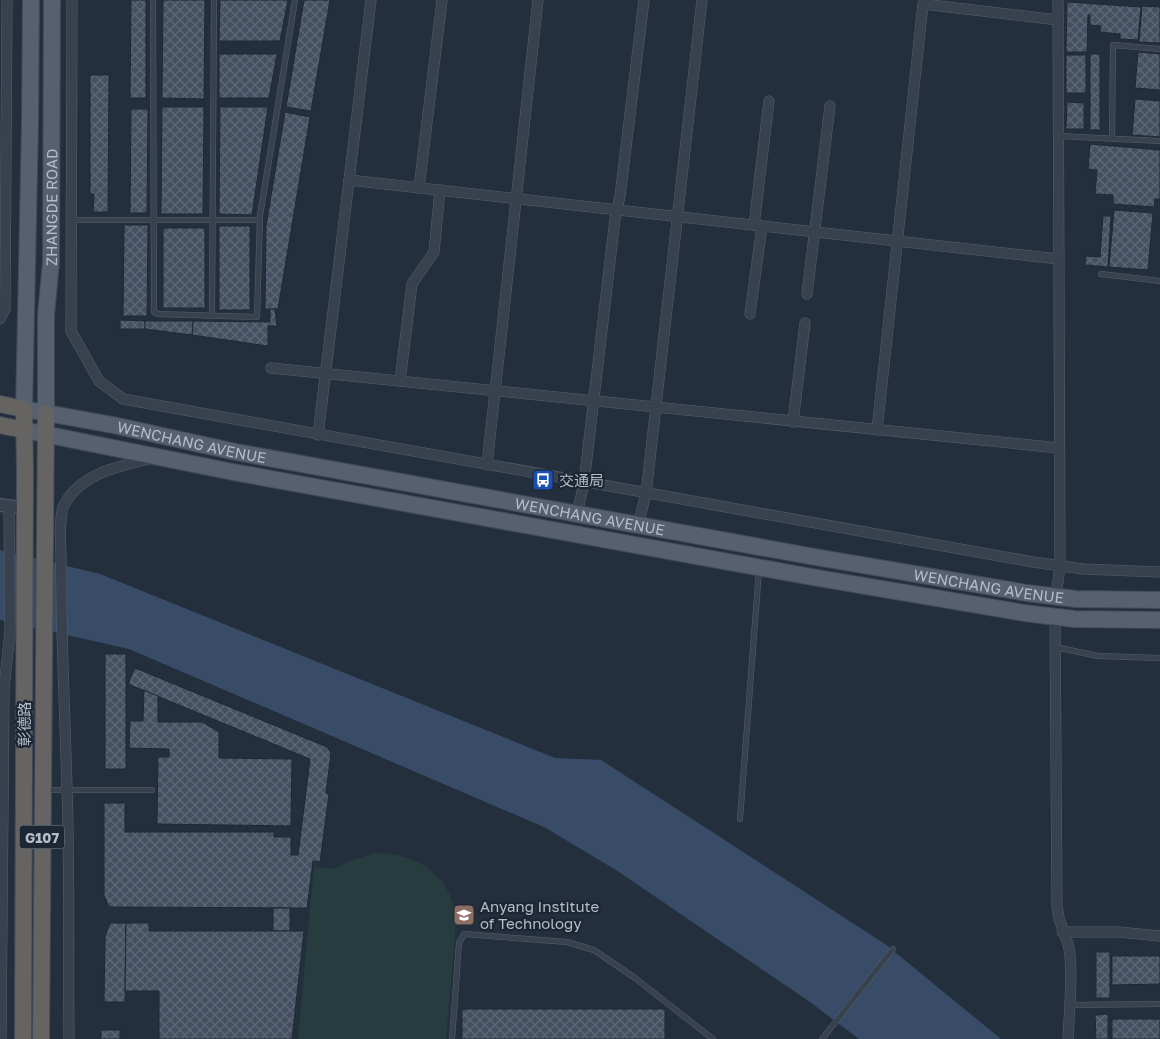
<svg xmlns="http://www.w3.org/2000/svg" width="1160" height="1039" font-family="'Golos Text','Noto Sans SC',sans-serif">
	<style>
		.pitch { fill: #263c3f }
		.water { fill: #394c67 }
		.building { fill: url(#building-cross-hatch); stroke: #1f2835 }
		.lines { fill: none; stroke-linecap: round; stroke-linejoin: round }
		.service-casing { stroke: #565f6c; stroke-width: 6 }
		.minor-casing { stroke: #565f6c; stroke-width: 11 }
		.tertiary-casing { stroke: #565f6c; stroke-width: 14 }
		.primary-casing { stroke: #414a57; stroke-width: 18 }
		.trunk-casing { stroke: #434c59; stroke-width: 18 }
		.service { stroke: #38414e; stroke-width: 5 }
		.minor { stroke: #38414e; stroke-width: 10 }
		.tertiary { stroke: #38414e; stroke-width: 12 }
		.primary { stroke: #56606e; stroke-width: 16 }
		.trunk { stroke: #656462; stroke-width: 16 }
		.labels { text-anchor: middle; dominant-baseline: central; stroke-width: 4.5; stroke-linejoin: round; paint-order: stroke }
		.shield { fill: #1d2633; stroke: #878f9c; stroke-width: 1 }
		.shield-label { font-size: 14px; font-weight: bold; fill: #b4bcc9 }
		.street-label { font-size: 15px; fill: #b4bcc9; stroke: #1d2633 }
		.poi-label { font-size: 15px; fill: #b4bcc9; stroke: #1d2633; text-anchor: start }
	</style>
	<defs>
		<pattern id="building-cross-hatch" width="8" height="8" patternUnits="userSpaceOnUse" patternTransform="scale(1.25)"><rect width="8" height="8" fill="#455162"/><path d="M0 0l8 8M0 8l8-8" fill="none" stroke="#5d6877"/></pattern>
	</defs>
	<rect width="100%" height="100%" fill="#242f3e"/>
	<path class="pitch" d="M375 853C413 852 449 873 455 913 457 928 454 944 453 959 451 986 448 1012 446 1039H298L314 867 335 869 344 863Z"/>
	<path class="water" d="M0 550 100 574 555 758 601 760 885 944 1001 1039H859L810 1002 616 870 544 827 129 649 0 620Z"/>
	<g class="building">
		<path d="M131 0H146V98H130Z"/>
		<path d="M163 0H205L204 99 162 98Z"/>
		<path d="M220 0H288L280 41H219Z"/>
		<path d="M304 0H330L311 111 286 107Z"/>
		<path d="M1067 2 1141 7 1138 40 1120 39V34L1100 32 1101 26 1090 25V15H1088L1087 52H1066Z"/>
		<path d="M1142 6 1160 7V43L1139 42Z"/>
		<path d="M1138 52 1160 54V90L1135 88Z"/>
		<path d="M219 54H277L269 98H219Z"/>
		<rect x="1090" y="54" width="10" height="76"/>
		<rect x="1066" y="55" width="20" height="38"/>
		<path d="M90 75H109L108 212H93L94 194H90Z"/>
		<path d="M1135 99 1160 101V137L1132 135Z"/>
		<path d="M1067 102 1084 103V129H1066Z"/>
		<path d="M162 107H204L203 214H161Z"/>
		<path d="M220 107H268L252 215 219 214Z"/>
		<path d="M131 109H148L147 213H130Z"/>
		<path d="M285 112 310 117 278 309H265L266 226Z"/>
		<path d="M1090 144 1160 150V199H1155L1154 207 1113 204V195L1095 194 1097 170 1088 169Z"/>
		<path d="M1114 210 1153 213 1148 270 1109 267Z"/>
		<path d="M1103 216H1111L1108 267 1085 265 1086 256 1100 257Z"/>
		<path d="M124 225H148L147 316H123Z"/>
		<rect x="219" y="226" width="31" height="84"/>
		<rect x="163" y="228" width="42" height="80"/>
		<path d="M270 309H275L277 326H268V346L192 335 193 321 270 322Z"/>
		<path d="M120 320 145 321V329H120Z"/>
		<path d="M145 321H193L192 335 145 329Z"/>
		<rect x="105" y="654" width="21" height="115"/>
		<path d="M135 668 327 747 331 753 326 793 329 794 320 862 313 861 307 908 109 907 104 895V803H125V832H274V837H291V855H298L310 759 128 684Z"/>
		<path d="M144 690 158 696V722H202L219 732V758L292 759 291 826 157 824 158 757H169V749L129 748 130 721H143Z"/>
		<rect x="273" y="908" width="17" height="23"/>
		<path d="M110 923H126L125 1002H104L105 937Z"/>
		<path d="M126 923H149V931H304L292 1039H159V991H125Z"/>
		<rect x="1096" y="952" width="14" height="46"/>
		<path d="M1112 956H1160V984L1112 985Z"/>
		<rect x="462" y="1009" width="203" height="30"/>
		<path d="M1108 1014V1039H1096L1095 1015Z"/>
		<rect x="1112" y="1019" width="48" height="20"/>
		<rect x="101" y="1030" width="19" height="9"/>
	</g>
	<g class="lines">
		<g class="service-casing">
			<g id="service">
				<path d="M153 0 154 312 158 314 257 317 260 216 295 0"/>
				<path d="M1058 136 1160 141"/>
				<path d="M1112 137 1113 45 1160 49"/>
				<path d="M72 220H260"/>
				<path d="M1101 274 1160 281"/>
				<path d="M212 315 214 0"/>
				<path d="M1055 647 1098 656 1160 658"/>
				<path d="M45 790H152"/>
				<path d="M740 819 759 570"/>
				<path d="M1069 1005 1160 1004"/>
				<path d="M452 1039 459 943 464 934 567 942 594 950 635 978 713 1039"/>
				<path d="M822 1039 893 949"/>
			</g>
		</g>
		<g class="minor-casing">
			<g id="minor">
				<path d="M72 0 71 331 99 381 123 399 1033 562 1083 569 1160 572"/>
				<path d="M349 180 1058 259"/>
				<path d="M419 188 442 0"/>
				<path d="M754 225 769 101"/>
				<path d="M807 294 830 106"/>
				<path d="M750 314 762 226"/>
				<path d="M0 319 5 309 7 0"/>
				<path d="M271 368 1059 448"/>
				<path d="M400 381 412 284 434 252 440 190"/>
				<path d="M793 422 805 323"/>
				<path d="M877 430 923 4 1058 20"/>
				<path d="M318 435 371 0"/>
				<path d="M487 465 538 0"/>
				<path d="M577 514 584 483 615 219 620 196 644 0"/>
				<path d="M638 525 646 494 702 0"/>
				<path d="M1056 597 1060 566 1058 0"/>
				<path d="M1055 617 1057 906C1059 925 1063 928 1068 944 1074 964 1069 1016 1068 1039"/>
				<path d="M1062 932H1119L1160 936"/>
				<path d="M1 1039 4 689 10 631 9 506"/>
				<path d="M69 1039C68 956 70 873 67 789 65 712 61 636 61 559 61 545 58 514 65 503 83 472 121 466 153 458"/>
			</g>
		</g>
		<g class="tertiary-casing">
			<path id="tertiary" d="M0 505 24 508"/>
		</g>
		<g class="primary-casing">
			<g id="primary">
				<path id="s1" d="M31 0 30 124 24 409 113 425 236 452 815 557 1027 593 1076 599 1160 600"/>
				<path id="s2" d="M46 413V315L51 262 52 0"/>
				<path d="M24 430 233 472 812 577 1024 613 1074 619 1160 620"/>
			</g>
		</g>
		<g class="trunk-casing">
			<g id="trunk">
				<path d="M0 404 24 409 25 470 23 1039"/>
				<path d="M0 425 24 430"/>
				<path d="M41 1039 46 413"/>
			</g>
		</g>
		<use href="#service" class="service"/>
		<use href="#minor" class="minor"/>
		<use href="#tertiary" class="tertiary"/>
		<use href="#primary" class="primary"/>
		<use href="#trunk" class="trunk"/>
	</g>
	<defs>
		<g id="bus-square" transform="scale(1.125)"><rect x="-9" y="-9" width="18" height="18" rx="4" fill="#1a4fb4" stroke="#1d2633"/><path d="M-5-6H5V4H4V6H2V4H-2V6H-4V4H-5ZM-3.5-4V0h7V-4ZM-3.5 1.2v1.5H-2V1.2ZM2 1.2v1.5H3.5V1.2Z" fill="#fff"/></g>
		<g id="university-square" transform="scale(1.125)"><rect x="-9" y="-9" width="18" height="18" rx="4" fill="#8d6e63" stroke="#1d2633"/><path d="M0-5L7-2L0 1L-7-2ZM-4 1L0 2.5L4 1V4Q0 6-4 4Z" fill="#fff"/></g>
	</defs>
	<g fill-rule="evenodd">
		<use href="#bus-square" x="543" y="480"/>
		<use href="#university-square" x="464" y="915"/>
	</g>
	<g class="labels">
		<rect class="shield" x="19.5" y="825.5" width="45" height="23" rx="4"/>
		<g class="shield-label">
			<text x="42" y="837">G107</text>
		</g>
		<g class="street-label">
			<text stroke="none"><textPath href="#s2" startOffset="206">ZHANGDE ROAD</textPath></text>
			<text stroke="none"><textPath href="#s1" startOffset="580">WENCHANG AVENUE</textPath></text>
			<text stroke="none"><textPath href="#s1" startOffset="985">WENCHANG AVENUE</textPath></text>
			<text stroke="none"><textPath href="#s1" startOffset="1390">WENCHANG AVENUE</textPath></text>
			<text transform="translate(24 724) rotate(-90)">彰德路</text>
		</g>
		<g class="poi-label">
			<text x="559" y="480">交通局</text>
			<text x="480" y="906">Anyang Institute<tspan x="480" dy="17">of Technology</tspan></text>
		</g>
	</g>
</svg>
